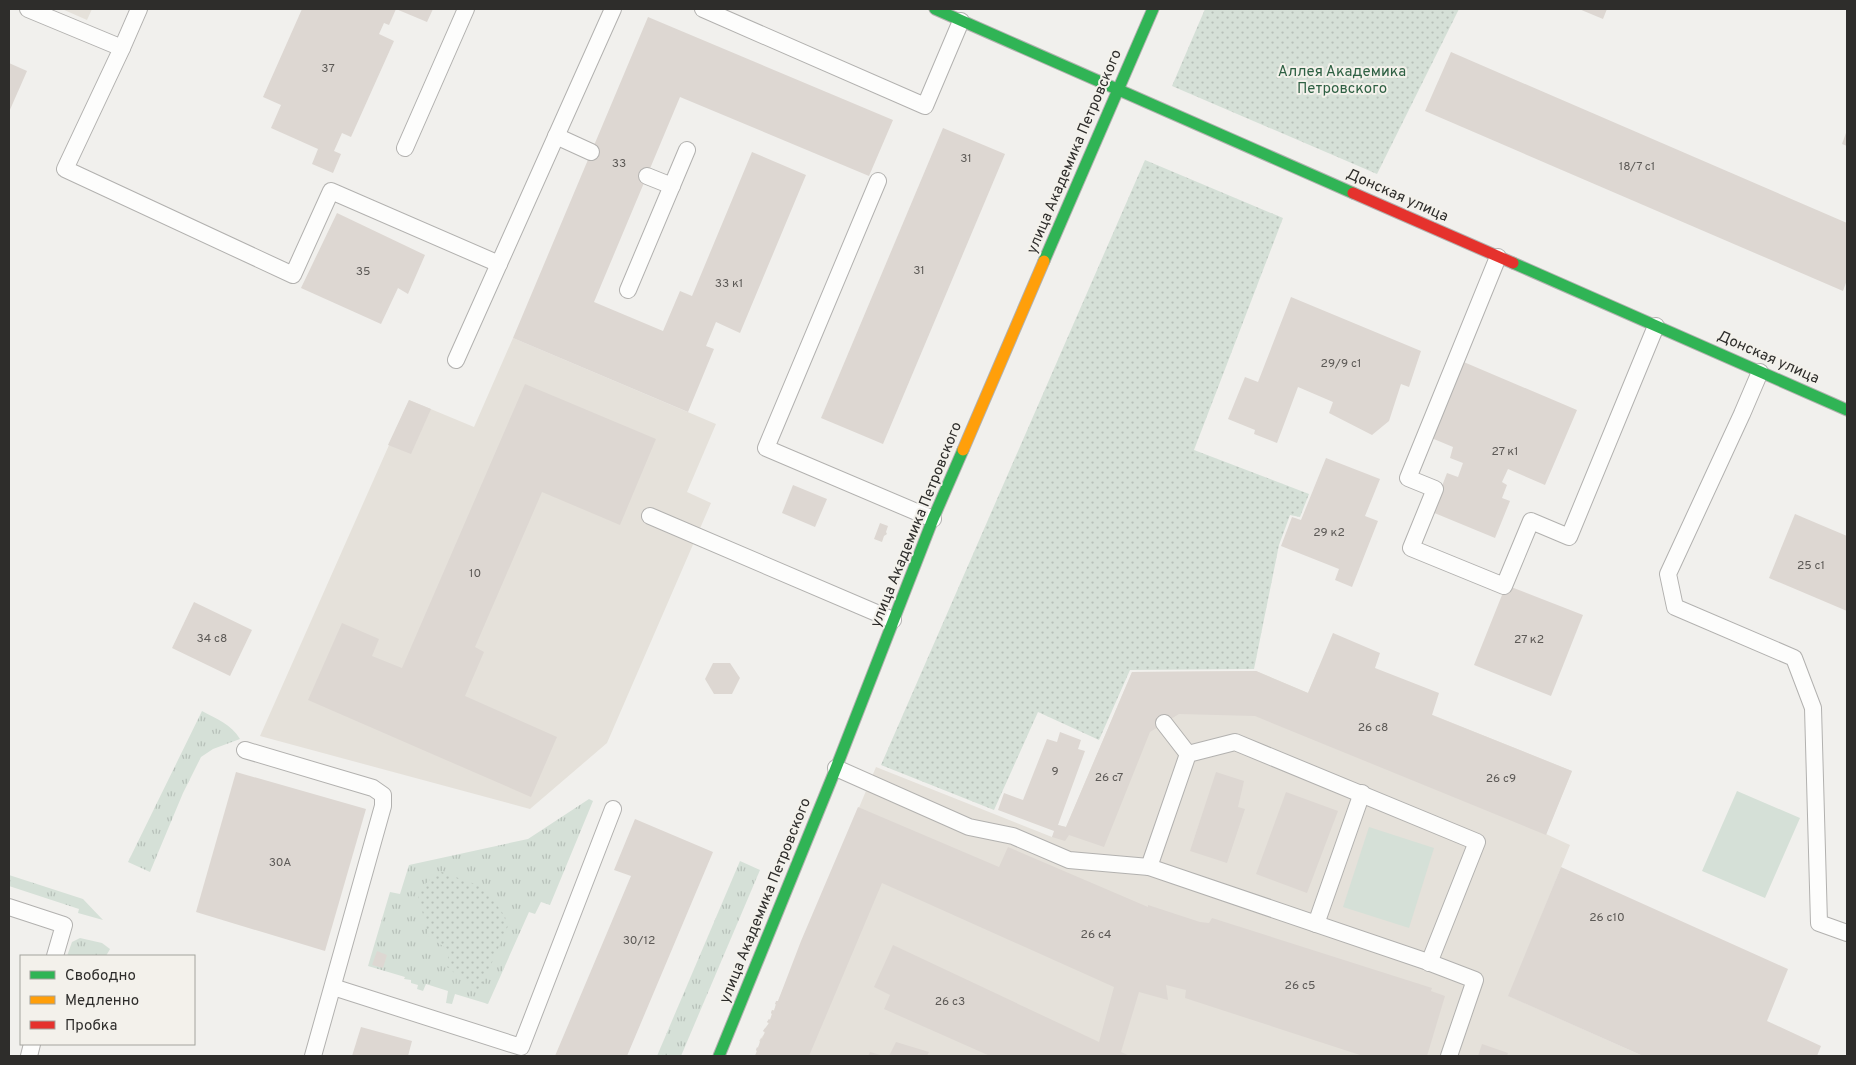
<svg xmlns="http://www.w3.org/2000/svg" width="1856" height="1065" font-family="Overpass,sans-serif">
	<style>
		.built { fill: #e5e1da }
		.grass { fill: url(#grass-tufts) }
		.park { fill: url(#park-dots) }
		.garden { fill: #d5e0d7 }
		.building { fill: #ddd7d2 }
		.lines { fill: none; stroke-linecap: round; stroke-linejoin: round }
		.lane-casing { stroke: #b2b1af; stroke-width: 18 }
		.fast-casing { stroke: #b2b1af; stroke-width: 13 }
		.slow-casing { stroke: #b2b1af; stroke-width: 13 }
		.jam-casing { stroke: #b2b1af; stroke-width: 13 }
		.lane { stroke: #fdfdfc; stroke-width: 16 }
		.fast { stroke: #30b455; stroke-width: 11 }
		.slow { stroke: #ff9f0a; stroke-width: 11 }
		.jam { stroke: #e5322d; stroke-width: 11 }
		.labels { text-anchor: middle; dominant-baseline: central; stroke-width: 4; stroke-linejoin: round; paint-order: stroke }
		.number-label { font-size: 12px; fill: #5c5956 }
		.park-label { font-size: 15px; fill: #2e6043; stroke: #f3f1eb }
		.street-label { font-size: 15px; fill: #2e2d2b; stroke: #f3f1eb }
	</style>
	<defs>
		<pattern id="grass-tufts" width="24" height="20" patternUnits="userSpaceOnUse" patternTransform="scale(1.25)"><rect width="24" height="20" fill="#d5e0d7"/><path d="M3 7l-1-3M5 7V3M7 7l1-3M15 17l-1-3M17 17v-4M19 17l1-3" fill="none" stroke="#b7c0b9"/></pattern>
		<pattern id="park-dots" width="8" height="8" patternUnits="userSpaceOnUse" patternTransform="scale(1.25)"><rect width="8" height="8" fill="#d5e0d7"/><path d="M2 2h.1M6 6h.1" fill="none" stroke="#b7c0b9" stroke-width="1.8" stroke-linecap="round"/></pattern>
	</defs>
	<rect width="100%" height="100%" fill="#f1f0ed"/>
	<g class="built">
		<path d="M62 9H92L87 20Z"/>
		<path d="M513 338 716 424 687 492 711 503 607 743 530 809 260 736 409 400 474 427Z"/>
		<path d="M1318 669 1572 771 1546 834 1570 845 1509 996 1643 1056H755L757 1051 756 1050 761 1042 759 1041 765 1033 763 1031 765 1028 766 1029 769 1024 767 1022 769 1019 770 1020 772 1014 771 1013 772 1010H774L776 1005 775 1004 778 1001 876 767 1052 837 1058 825 1066 827 1132 672 1256 671 1308 693Z"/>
	</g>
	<g class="grass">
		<path d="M202 711C217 719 231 724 240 739L213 749 201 757 183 793 150 872 128 862Z"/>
		<path d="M589 799 593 801 550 905 541 902 535 914 529 912 488 1004 455 994 452 1004 446 1003 448 991 426 984 423 991 417 989 418 985 411 983V980L404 979 405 977 368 966 390 892 400 894 409 865 528 839Z"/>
		<path d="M740 861 760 870 681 1056H657Z"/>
		<path d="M9 875 83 899 103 920 78 913 79 909 9 886Z"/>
		<path d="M80 938 102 943 110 949 106 956H67L72 942Z"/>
	</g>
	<g class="park">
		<path d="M1205 9H1459L1377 174 1172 86Z"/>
		<path d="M1145 160 1283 218 1194 450 1309 494 1300 517 1290 515 1279 545 1254 669 1130 670 1099 740 1038 712 994 810 881 765Z"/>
		<path d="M439 871 483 887 502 912 508 926 479 992 447 967 449 950 429 937 417 892Z"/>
	</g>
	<g class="garden">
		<path d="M1737 791 1800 818 1765 898 1702 871Z"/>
		<path d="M1369 827 1434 848 1409 928 1343 907Z"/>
	</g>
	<g class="building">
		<path d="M302 9H433L427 22 396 9 389 25 384 23 379 34 394 41 351 137 342 133 334 151 341 154 333 173 312 164 318 149 271 128 281 105 263 97Z"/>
		<path d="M1579 9H1607L1603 19Z"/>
		<path d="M648 17 893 120 869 176 680 97 594 302 663 331 680 291 692 296 752 152 806 175 740 333 716 322 706 346 714 349 688 412 513 338Z"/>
		<path d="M1451 52 1847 223V280L1843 291 1425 111Z"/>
		<path d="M9 63 27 71 9 112Z"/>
		<path d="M943 128 1005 154 883 444 821 418Z"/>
		<path d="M1847 130V146L1842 144Z"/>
		<path d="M337 213 425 255 408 294 398 288 381 324 301 288Z"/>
		<path d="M1291 297 1421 351 1409 387 1401 384 1389 421 1372 435 1329 413 1333 402 1298 387 1277 443 1254 434 1255 430 1228 419 1245 377 1258 382Z"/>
		<path d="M1459 360 1577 410 1545 485 1508 469 1502 482 1507 485 1502 498 1510 501 1495 538 1432 512 1447 473 1458 477 1463 463 1450 458 1453 447 1429 437Z"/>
		<path d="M525 384 656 439 620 525 542 492 475 647 484 652 465 696 557 737 531 797 308 700 342 623 379 639 372 656 402 668Z"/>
		<path d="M409 400 431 409 411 454 388 445Z"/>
		<path d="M1326 458 1380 479 1365 516 1378 521 1352 587 1335 580 1339 569 1281 546 1292 517 1301 520Z"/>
		<path d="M793 485 827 499 815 527 782 513Z"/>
		<path d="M1795 514 1847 536V611L1769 578Z"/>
		<path d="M880 523 888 526 886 532 887 534 884 536 882 542 874 539Z"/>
		<path d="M1506 585 1583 615 1551 696 1474 665Z"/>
		<path d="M194 602 252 630 230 676 172 648Z"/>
		<path d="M1333 633 1380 653 1375 668 1439 693 1432 715 1572 771 1546 835 1255 716 1179 714 1150 732 1104 847 1069 835 1065 841 1052 837 1054 831 998 810 1004 793 1023 800 1047 739 1057 742 1060 732 1081 740 1078 749 1085 751 1058 825 1066 827 1132 672 1256 671 1308 693Z"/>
		<path d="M713 663H730L740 678 732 694H714L705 679Z"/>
		<path d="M236 772 366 809 325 951 196 912Z"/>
		<path d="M1216 772 1244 781 1238 807 1245 809 1227 863 1190 851Z"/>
		<path d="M1286 792 1338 811 1307 893 1256 874Z"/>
		<path d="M858 807 999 867 1008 847 1148 907V905L1200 922 1209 923 1212 918 1432 988 1431 991 1445 996 1427 1056H1363L1185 998 1186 990 1166 985 1168 1000 1139 992 1121 1052 1130 1056H990L884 1009 890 995 874 987 893 945 1099 1042 1114 987 882 883 809 1056H755L757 1051 756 1050 757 1047 758 1048 761 1038 762 1039 765 1032 763 1031 769 1023 767 1022 769 1019 770 1020 772 1014 771 1013 772 1010 774 1011 776 1004H775L776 1001H778L801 941Z"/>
		<path d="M635 819 713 852 627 1056H555L631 876 614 870Z"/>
		<path d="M1561 867 1788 969 1767 1021 1821 1046 1817 1056H1643L1508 996Z"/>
		<path d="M377 951 387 955 383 968 372 965Z"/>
		<path d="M361 1027 412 1041 408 1056H352Z"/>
		<path d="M896 1042 929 1052 927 1056H889Z"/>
		<path d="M1482 1044 1508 1053 1507 1056H1478Z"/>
		<path d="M870 1052 884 1056H868Z"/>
	</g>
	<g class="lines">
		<g class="lane-casing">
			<g id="lane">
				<path d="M28 9 122 48 139 9"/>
				<path d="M703 9 925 106 961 21"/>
				<path d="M122 48 65 169 293 275 331 191 499 264"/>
				<path d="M556 136 591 152"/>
				<path d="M405 148 466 9"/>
				<path d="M647 176 672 186"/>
				<path d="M878 181 766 448 933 519"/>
				<path d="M1498 257 1408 478 1435 489 1411 548 1504 586 1531 521 1569 537 1656 326"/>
				<path d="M628 290 687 150"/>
				<path d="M456 360 613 9"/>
				<path d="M1760 372 1742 414 1668 574 1675 607 1794 658 1813 708 1819 923 1847 933"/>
				<path d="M650 516 893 620"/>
				<path d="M1164 723 1188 754"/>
				<path d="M245 750 373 788 383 795V806L313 1056"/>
				<path d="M836 768 969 827 1013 836 1069 860 1149 867 1428 962 1475 980 1449 1056"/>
				<path d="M1149 867 1188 754 1235 742 1477 842 1429 963"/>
				<path d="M9 907 64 925 55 956"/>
				<path d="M1316 924 1362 793"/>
				<path d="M333 987 521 1047 613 809"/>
				<path d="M29 1056 32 1044"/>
			</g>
		</g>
		<g class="fast-casing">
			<g id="fast">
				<path d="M935 9 1353 193"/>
				<path d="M1044 261 1153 9"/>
				<path d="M1513 263 1847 410"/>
				<path d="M719 1056 836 768 933 519 963 450"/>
			</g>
		</g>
		<g class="slow-casing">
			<path id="slow" d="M963 450 1044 261"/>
		</g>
		<g class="jam-casing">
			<path id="jam" d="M1353 193 1513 263"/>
		</g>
		<use href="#lane" class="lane"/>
		<use href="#fast" class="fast"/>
		<use href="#slow" class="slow"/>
		<use href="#jam" class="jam"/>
	</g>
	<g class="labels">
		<g class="number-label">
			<text x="328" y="69">37</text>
			<text x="966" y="159">31</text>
			<text x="619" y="164">33</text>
			<text x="1637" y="167">18/7 с1</text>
			<text x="919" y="271">31</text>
			<text x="363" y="272">35</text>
			<text x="729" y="284">33 к1</text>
			<text x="1341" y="364">29/9 с1</text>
			<text x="1505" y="452">27 к1</text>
			<text x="1329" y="533">29 к2</text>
			<text x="1811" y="566">25 с1</text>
			<text x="475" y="574">10</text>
			<text x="212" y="639">34 с8</text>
			<text x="1529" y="640">27 к2</text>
			<text x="1373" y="728">26 с8</text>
			<text x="1055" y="772">9</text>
			<text x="1109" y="778">26 с7</text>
			<text x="1501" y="779">26 с9</text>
			<text x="280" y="863">30А</text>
			<text x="1607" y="918">26 с10</text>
			<text x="1096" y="935">26 с4</text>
			<text x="639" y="941">30/12</text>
			<text x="1300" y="986">26 с5</text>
			<text x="950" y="1002">26 с3</text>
		</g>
		<g class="park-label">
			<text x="1342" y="72">Аллея Академика<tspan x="1342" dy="17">Петровского</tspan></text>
		</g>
		<g class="street-label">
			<text transform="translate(1075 152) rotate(-67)">улица Академика Петровского</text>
			<text transform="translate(1397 196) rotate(24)">Донская улица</text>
			<text transform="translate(1768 358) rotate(24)">Донская улица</text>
			<text transform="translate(917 525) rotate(-68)">улица Академика Петровского</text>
			<text transform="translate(766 901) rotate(-68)">улица Академика Петровского</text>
		</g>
	</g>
	<rect width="1856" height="1065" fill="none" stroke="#2e2d2b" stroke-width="20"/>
	<rect x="20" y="955" width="175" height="90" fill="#f3f1eb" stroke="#a4a39e"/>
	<rect x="30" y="971" width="25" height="8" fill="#30b455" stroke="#a4a39e"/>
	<text x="65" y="980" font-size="15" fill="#2e2d2b">Свободно</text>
	<rect x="30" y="996" width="25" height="8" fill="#ff9f0a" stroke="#a4a39e"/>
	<text x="65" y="1005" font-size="15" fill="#2e2d2b">Медленно</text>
	<rect x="30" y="1021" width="25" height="8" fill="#e5322d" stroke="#a4a39e"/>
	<text x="65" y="1030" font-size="15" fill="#2e2d2b">Пробка</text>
</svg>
